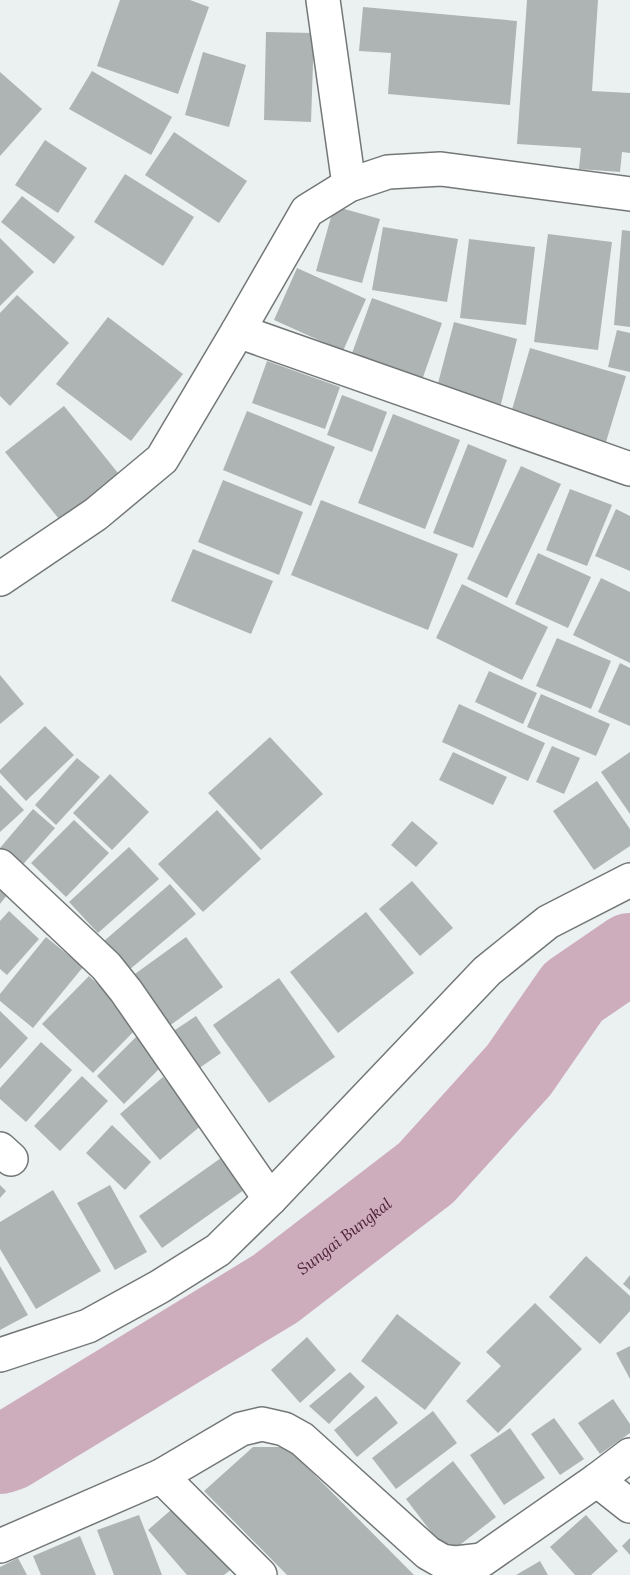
<svg xmlns="http://www.w3.org/2000/svg" width="630" height="1575" font-family="Lora,serif">
	<style>
		.lines { fill: none; stroke-linecap: round; stroke-linejoin: round }
		.river { stroke: #cdacbc; stroke-width: 80 }
		.building { fill: #aeb4b3 }
		.street-casing { stroke: #737877; stroke-width: 36 }
		.secondary-casing { stroke: #737877; stroke-width: 36 }
		.street { stroke: #fff; stroke-width: 33 }
		.secondary { stroke: #fff; stroke-width: 33 }
		.labels { text-anchor: middle; dominant-baseline: central; stroke-width: 4.5; stroke-linejoin: round; paint-order: stroke }
		.water-label { font-size: 16px; font-style: italic; fill: #4f233b; stroke: #ebf1f1 }
	</style>
	<rect width="100%" height="100%" fill="#ebf1f1"/>
	<g class="lines">
		<path class="river" id="s1" d="M0 1454 9 1451 275 1289 426 1173 519 1070 573 992 630 953"/>
	</g>
	<g class="building">
		<path d="M120 0H190L209 7 178 94 97 66Z"/>
		<path d="M527 0H598L592 91 630 93V153L622 152 620 172 579 169 581 148 517 144Z"/>
		<path d="M363 7 517 21 510 105 388 94 391 53 359 51Z"/>
		<path d="M266 32 314 33 311 122 264 120Z"/>
		<path d="M203 52 246 65 229 127 185 115Z"/>
		<path d="M92 71 172 117 151 155 69 109Z"/>
		<path d="M0 72 42 109 0 156Z"/>
		<path d="M174 132 247 181 219 223 145 175Z"/>
		<path d="M45 140 87 168 58 213 15 185Z"/>
		<path d="M125 174 194 217 163 266 94 222Z"/>
		<path d="M22 196 75 237 54 264 1 222Z"/>
		<path d="M334 206 380 219 362 283 316 271Z"/>
		<path d="M383 227 458 239 447 302 372 290Z"/>
		<path d="M622 230 630 231V327L614 325Z"/>
		<path d="M548 234 612 242 598 350 534 342Z"/>
		<path d="M0 238 34 272 0 306Z"/>
		<path d="M469 239 535 247 526 325 460 318Z"/>
		<path d="M297 268 366 299 343 351 274 320Z"/>
		<path d="M17 295 69 343 10 406 0 396V313Z"/>
		<path d="M372 298 442 323 422 380 351 356Z"/>
		<path d="M108 317 183 374 131 441 56 384Z"/>
		<path d="M454 322 517 339 500 408 436 391Z"/>
		<path d="M617 330 630 333V372L608 367Z"/>
		<path d="M530 348 626 376 606 442 511 413Z"/>
		<path d="M267 361 340 387 325 429 252 403Z"/>
		<path d="M342 395 387 412 372 452 327 435Z"/>
		<path d="M64 406 122 478 63 524 5 452Z"/>
		<path d="M247 411 335 447 311 506 223 470Z"/>
		<path d="M393 414 460 440 425 529 358 503Z"/>
		<path d="M468 444 507 460 473 548 433 533Z"/>
		<path d="M521 466 561 484 507 598 467 579Z"/>
		<path d="M223 480 303 512 279 575 198 542Z"/>
		<path d="M570 489 612 505 587 566 546 550Z"/>
		<path d="M321 500 458 554 428 630 291 575Z"/>
		<path d="M616 509 630 516V571L595 556Z"/>
		<path d="M193 549 273 581 251 634 171 601Z"/>
		<path d="M538 553 591 577 568 628 515 604Z"/>
		<path d="M601 578 630 592V663L573 635Z"/>
		<path d="M462 584 548 627 522 680 436 638Z"/>
		<path d="M557 638 611 661 591 709 536 686Z"/>
		<path d="M620 663 630 668V726L598 712Z"/>
		<path d="M489 671 537 693 523 724 475 702Z"/>
		<path d="M0 675 24 704 0 724Z"/>
		<path d="M541 694 610 724 596 756 527 727Z"/>
		<path d="M459 704 545 743 528 781 442 742Z"/>
		<path d="M45 726 74 755 26 801 0 773V770Z"/>
		<path d="M270 737 323 794 261 850 208 793Z"/>
		<path d="M552 746 580 758 564 794 536 782Z"/>
		<path d="M453 752 507 777 493 805 439 780Z"/>
		<path d="M630 752V814L601 772Z"/>
		<path d="M77 758 100 777 56 825 35 805Z"/>
		<path d="M110 774 149 812 112 850 73 813Z"/>
		<path d="M597 781 630 829V846L594 870 553 811Z"/>
		<path d="M0 785 24 810 0 832Z"/>
		<path d="M33 809 55 828 19 869 0 852V848Z"/>
		<path d="M217 810 261 859 203 912 158 864Z"/>
		<path d="M74 820 109 853 66 897 31 863Z"/>
		<path d="M412 821 438 843 416 867 391 845Z"/>
		<path d="M129 847 159 879 98 933 69 902Z"/>
		<path d="M412 881 453 928 420 956 379 909Z"/>
		<path d="M170 884 196 914 129 970 104 941Z"/>
		<path d="M0 889 7 895 0 904Z"/>
		<path d="M9 911 39 939 7 975 0 969V921Z"/>
		<path d="M366 912 414 973 338 1033 290 972Z"/>
		<path d="M46 937 83 967 33 1028 0 1001V994Z"/>
		<path d="M186 937 223 987 165 1029 128 979Z"/>
		<path d="M89 976 140 1025 93 1073 42 1024Z"/>
		<path d="M279 978 335 1057 269 1103 213 1025Z"/>
		<path d="M0 1011 28 1038 0 1069Z"/>
		<path d="M196 1016 221 1053 198 1069 172 1032Z"/>
		<path d="M138 1035 166 1062 124 1104 97 1076Z"/>
		<path d="M41 1042 72 1070 26 1122 0 1099V1088Z"/>
		<path d="M82 1076 108 1101 60 1151 34 1126Z"/>
		<path d="M163 1077 203 1124 160 1160 120 1114Z"/>
		<path d="M112 1125 151 1162 125 1190 86 1153Z"/>
		<path d="M228 1153 251 1185 162 1248 139 1216Z"/>
		<path d="M0 1185 6 1191 0 1198Z"/>
		<path d="M110 1185 147 1252 115 1270 77 1203Z"/>
		<path d="M53 1190 101 1271 36 1309 0 1249V1222Z"/>
		<path d="M586 1256 630 1296V1311L600 1344 549 1297Z"/>
		<path d="M0 1266 28 1315 0 1330Z"/>
		<path d="M630 1275V1290L623 1284Z"/>
		<path d="M535 1303 582 1349 498 1433 466 1401 501 1366 486 1352Z"/>
		<path d="M397 1314 461 1363 425 1410 361 1361Z"/>
		<path d="M307 1337 336 1370 300 1403 271 1370Z"/>
		<path d="M630 1346V1379L616 1353Z"/>
		<path d="M350 1372 365 1387 329 1424 309 1406Z"/>
		<path d="M376 1396 398 1423 357 1457 334 1430Z"/>
		<path d="M613 1399 630 1424V1433L600 1454 578 1423Z"/>
		<path d="M433 1411 457 1443 396 1489 372 1458Z"/>
		<path d="M554 1418 584 1459 560 1475 531 1434Z"/>
		<path d="M510 1428 545 1478 504 1505 470 1455Z"/>
		<path d="M253 1447H287L414 1575H287L204 1491Z"/>
		<path d="M453 1461 496 1517 448 1554 406 1499Z"/>
		<path d="M179 1503 234 1567 224 1575H187L148 1530Z"/>
		<path d="M139 1515 162 1575H114L97 1530Z"/>
		<path d="M586 1515 618 1551 591 1575H575L550 1547Z"/>
		<path d="M80 1536 96 1575H41L33 1556Z"/>
		<path d="M630 1538V1555L622 1546Z"/>
		<path d="M18 1558 27 1575H0V1567Z"/>
		<path d="M540 1561 548 1575H516Z"/>
	</g>
	<g class="lines">
		<g class="street-casing">
			<g id="street">
				<path d="M323 0 349 185"/>
				<path d="M238 331 630 469"/>
				<path d="M0 579 96 514 162 459 238 331 307 211 349 185 388 172 441 169 630 194"/>
				<path d="M0 866 106 966 126 991 270 1199"/>
				<path d="M0 1149 11 1159"/>
				<path d="M161 1476 260 1575"/>
				<path d="M597 1480 630 1506"/>
				<path d="M0 1546 161 1476 241 1429 262 1424 284 1429 302 1439 428 1553 442 1561 456 1563 482 1560 597 1480 630 1455"/>
			</g>
		</g>
		<g class="secondary-casing">
			<path id="secondary" d="M0 1355 88 1326 159 1287 218 1250 270 1199 487 971 548 922 630 880"/>
		</g>
		<use href="#street" class="street"/>
		<use href="#secondary" class="secondary"/>
	</g>
	<g class="labels">
		<g class="water-label">
			<text stroke="none"><textPath href="#s1" startOffset="408">Sungai Bungkal</textPath></text>
		</g>
	</g>
</svg>
